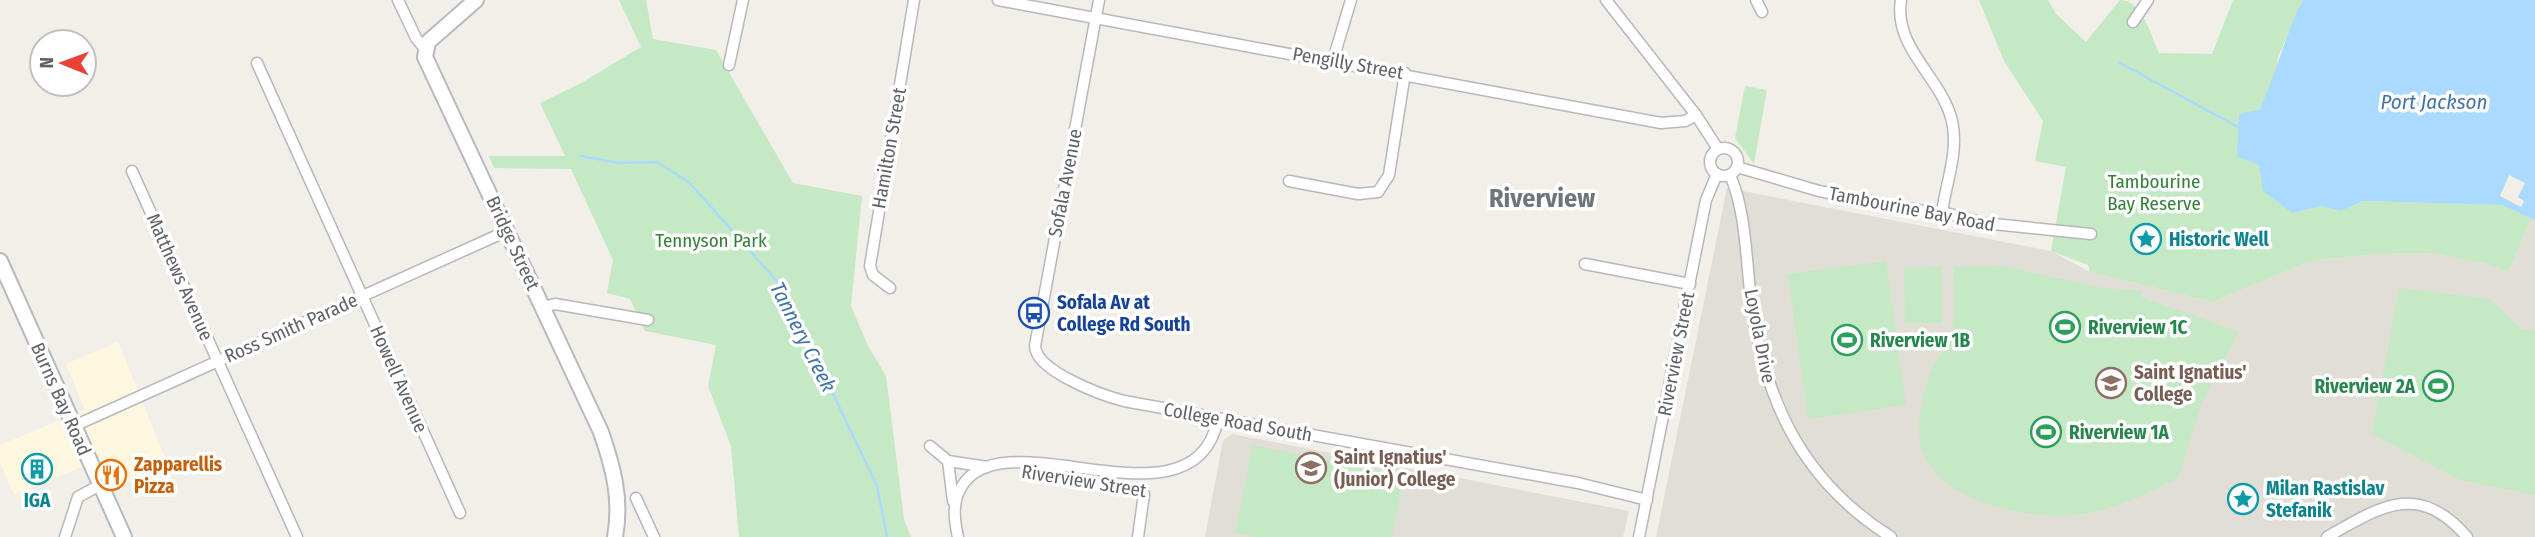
<svg xmlns="http://www.w3.org/2000/svg" width="2535" height="537" font-family="'Fira Sans Condensed',sans-serif">
	<style>
		.commercial { fill: #fef7e0 }
		.education { fill: #e1ded6 }
		.green { fill: #c5e8c5 }
		.water { fill: #aadaff }
		.pier { fill: #f1efe8 }
		.lines { fill: none; stroke-linecap: round; stroke-linejoin: round }
		.stream { stroke: #aadaff; stroke-width: 2.5 }
		.street-casing { stroke: #b5b8bc; stroke-width: 13 }
		.secondary-casing { stroke: #b6babf; stroke-width: 18 }
		.street { stroke: #fff; stroke-width: 10 }
		.secondary { stroke: #fff; stroke-width: 14 }
		.labels { text-anchor: middle; dominant-baseline: central; stroke-width: 7; stroke-linejoin: round; paint-order: stroke }
		.street-label { font-size: 19px; fill: #5f6368; stroke: #fff }
		.park-label { font-size: 19px; fill: #348238; stroke: #fff }
		.culture-label { font-size: 19px; font-weight: bold; fill: #0d838f; stroke: #fff; text-anchor: start }
		.transit-label { font-size: 19px; font-weight: bold; fill: #164399; stroke: #fff; text-anchor: start }
		.leisure-label { font-size: 19px; font-weight: bold; fill: #27864d; stroke: #fff; text-anchor: start }
		.education-label { font-size: 19px; font-weight: bold; fill: #785e54; stroke: #fff; text-anchor: start }
		.food-label { font-size: 19px; font-weight: bold; fill: #c56008; stroke: #fff; text-anchor: start }
		.water-label { font-size: 21px; font-style: italic; fill: #4174aa; stroke: #fff }
		.district-label { font-size: 26px; font-weight: bold; fill: #70757a; stroke: #fff }
	</style>
	<rect width="100%" height="100%" fill="#f1efe8"/>
	<path class="commercial" d="M118 342 168 465 111 489 98 460 14 495 0 462V445L85 410 66 364Z"/>
	<g class="education">
		<path d="M1727 188 2051 251 2090 272 2213 302 2310 261 2375 254 2429 253 2484 263 2508 272 2532 218 2535 220V537H1656Z"/>
		<path d="M1232 434 1629 511 1623 537H1205L1223 440Z"/>
	</g>
	<g class="green">
		<path d="M619 0H646L653 39 716 50 793 183 862 196 851 306 867 344 886 376 904 519 911 537H739L731 446 708 386 716 345 645 331 630 299 607 293 613 260 571 169 494 168 489 156H565L540 103 583 82 641 47Z"/>
		<path d="M1979 0H2048L2056 14 2086 42 2120 0C2143 0 2151 36 2159 53L2212 54 2233 0H2303L2278 57 2276 75 2259 110V165L2264 191 2292 213 2322 206 2341 211 2363 201 2502 205 2532 218 2508 272 2484 263 2429 253 2375 254 2310 261 2213 302 2090 272 2088 265 2051 251 2066 167 2035 161 2043 121 2004 61Z"/>
		<path d="M1745 86 1767 90 1754 164 1735 138Z"/>
		<path d="M1886 261 1906 405 1808 419 1788 274Z"/>
		<path d="M2002 266 2102 288 2141 290V297L2239 332 2203 400 2178 478C2148 493 2117 508 2083 514 2034 522 1930 502 1920 442 1917 419 1923 390 1932 369 1937 358 1946 347 1950 336 1957 317 1953 287 1954 267Z"/>
		<path d="M1941 267 1942 323H1905L1904 268Z"/>
		<path d="M2399 288 2490 299 2521 329 2535 331V495L2460 480 2372 434Z"/>
		<path d="M1253 445 1404 476 1392 537H1255L1235 533Z"/>
	</g>
	<path class="water" d="M2303 0H2535V220L2502 205 2363 201 2341 211 2322 206 2292 213 2263 191 2259 165 2237 156 2239 114 2259 110C2277 74 2284 36 2303 0Z"/>
	<path class="pier" d="M2509 175 2525 183 2518 197 2524 201 2521 207 2500 196Z"/>
	<g class="lines">
		<g class="stream">
			<path d="M2120 63 2238 127"/>
			<path d="M581 156 619 163 657 162 689 182 782 287 877 486 887 537"/>
		</g>
		<g class="street-casing">
			<g id="street">
				<path d="M398 0 416 38 424 48"/>
				<path d="M998 0 1661 123 1685 121 1696 115"/>
				<path d="M1099 0 1035 346C1036 371 1101 395 1124 401L1578 483 1647 500"/>
				<path d="M1606 0 1696 115 1718 149"/>
				<path d="M1756 0 1762 12"/>
				<path d="M1901 0C1893 48 1942 78 1952 121 1959 151 1946 183 1942 212"/>
				<path d="M2133 22 2148 0"/>
				<path d="M1333 60 1351 0"/>
				<path d="M257 63 460 513"/>
				<path d="M729 65 743 0"/>
				<circle cx="1724" cy="162" r="14"/>
				<path d="M1737 167 1819 191 1923 211 1942 212 1984 223 2091 234"/>
				<path d="M132 171 297 537"/>
				<path d="M1730 175C1745 209 1746 254 1750 291 1762 395 1799 479 1891 537"/>
				<path d="M1289 181 1358 194 1378 192 1389 175 1405 73"/>
				<path d="M1585 264 1690 284"/>
				<path d="M890 288 873 275 870 266 914 0"/>
				<path d="M543 307 555 304 648 320"/>
				<path d="M74 426 507 231"/>
				<path d="M930 446 948 461"/>
				<path d="M636 498 654 537"/>
				<path d="M953 501 948 461 987 467"/>
				<path d="M65 537 78 497 100 485"/>
				<path d="M958 537C954 519 952 501 962 486 1005 415 1194 537 1218 419"/>
				<path d="M1138 537 1144 494"/>
				<path d="M1639 537 1706 200 1717 174"/>
				<path d="M2327 537C2381 506 2419 481 2467 537"/>
			</g>
		</g>
		<g class="secondary-casing">
			<g id="secondary">
				<path d="M476 0 428 42 425 57 601 432C613 467 622 499 615 537"/>
				<path d="M0 261 124 537"/>
			</g>
		</g>
		<use href="#street" class="street"/>
		<use href="#secondary" class="secondary"/>
	</g>
	<defs>
		<g id="sight-ring" transform="scale(1.575)"><circle r="9.5" fill="#fff" stroke="#0f9aa8" stroke-width="1.5"/><path d="M0-6L1.8-2.2L6-1.7L2.9 1.2L3.7 5.4L0 3.3L-3.7 5.4L-2.9 1.2L-6-1.7L-1.8-2.2Z" fill="#0f9aa8"/></g>
		<g id="bus-ring" transform="scale(1.575)"><circle r="9.5" fill="#fff" stroke="#1a4fb4" stroke-width="1.5"/><path d="M-5-6H5V4H4V6H2V4H-2V6H-4V4H-5ZM-3.5-4V0h7V-4ZM-3.5 1.2v1.5H-2V1.2ZM2 1.2v1.5H3.5V1.2Z" fill="#1a4fb4"/></g>
		<g id="stadium-ring" transform="scale(1.575)"><circle r="9.5" fill="#fff" stroke="#2e9e5b" stroke-width="1.5"/><path d="M0-5a6.5 5 0 1 0 0 10a6.5 5 0 1 0 0-10ZM-3.5-1.8h7v3.6h-7Z" fill="#2e9e5b"/></g>
		<g id="school-ring" transform="scale(1.575)"><circle r="9.5" fill="#fff" stroke="#8d6e63" stroke-width="1.5"/><path d="M0-5L7-2L0 1L-7-2ZM-4 1L0 2.5L4 1V4Q0 6-4 4Z" fill="#8d6e63"/></g>
		<g id="building-ring" transform="scale(1.575)"><circle r="9.5" fill="#fff" stroke="#0f9aa8" stroke-width="1.5"/><path d="M-4-6H4V6H1V3H-1V6H-4ZM-2.5-4.3h1.7v1.8h-1.7ZM.8-4.3h1.7v1.8H.8ZM-2.5-1h1.7V.8h-1.7ZM.8-1h1.7V.8H.8Z" fill="#0f9aa8"/></g>
		<g id="restaurant-ring" transform="scale(1.575)"><circle r="9.5" fill="#fff" stroke="#e8710a" stroke-width="1.5"/><path d="M-5-6h1v4h1v-4h1v4h1v-4h1v5L-1.5 .5V6h-2V.5L-5-1ZM5-6V6H3V1.5H1.5Q1.5-4 5-6Z" fill="#e8710a"/></g>
	</defs>
	<g fill-rule="evenodd">
		<use href="#sight-ring" x="2146" y="239"/>
		<use href="#bus-ring" x="1034" y="313"/>
		<use href="#stadium-ring" x="2065" y="327"/>
		<use href="#stadium-ring" x="1847" y="340"/>
		<use href="#school-ring" x="2111" y="383"/>
		<use href="#stadium-ring" x="2438" y="386"/>
		<use href="#stadium-ring" x="2046" y="432"/>
		<use href="#school-ring" x="1311" y="468"/>
		<use href="#building-ring" x="37" y="469"/>
		<use href="#restaurant-ring" x="111" y="475"/>
		<use href="#sight-ring" x="2243" y="499"/>
	</g>
	<g class="labels">
		<g class="street-label">
			<text transform="translate(1348 63) rotate(10)">Pengilly Street</text>
			<text transform="translate(889 148) rotate(-80)">Hamilton Street</text>
			<text transform="translate(1065 183) rotate(-79)">Sofala Avenue</text>
			<text transform="translate(1912 209) rotate(11)">Tambourine Bay Road</text>
			<text transform="translate(513 243) rotate(65)">Bridge Street</text>
			<text transform="translate(180 277) rotate(66)">Matthews Avenue</text>
			<text transform="translate(291 328) rotate(-24)">Ross Smith Parade</text>
			<text transform="translate(1760 336) rotate(79)">Loyola Drive</text>
			<text transform="translate(1676 354) rotate(-79)">Riverview Street</text>
			<text transform="translate(399 379) rotate(66)">Howell Avenue</text>
			<text transform="translate(61 399) rotate(66)">Burns Bay Road</text>
			<text transform="translate(1238 422) rotate(10)">College Road South</text>
			<text transform="translate(1084 481) rotate(9)">Riverview Street</text>
		</g>
		<g class="park-label">
			<text x="2154" y="181">Tambourine<tspan x="2154" dy="22">Bay Reserve</tspan></text>
			<text x="711" y="240">Tennyson Park</text>
		</g>
		<g class="culture-label">
			<text x="2169" y="239">Historic Well</text>
			<text x="2266" y="488">Milan Rastislav<tspan x="2266" dy="22">Stefanik</tspan></text>
			<text x="37" y="500" text-anchor="middle">IGA</text>
		</g>
		<g class="transit-label">
			<text x="1057" y="302">Sofala Av at<tspan x="1057" dy="22">College Rd South</tspan></text>
		</g>
		<g class="leisure-label">
			<text x="2088" y="327">Riverview 1C</text>
			<text x="1870" y="340">Riverview 1B</text>
			<text x="2415" y="386" text-anchor="end">Riverview 2A</text>
			<text x="2069" y="432">Riverview 1A</text>
		</g>
		<g class="education-label">
			<text x="2134" y="372">Saint Ignatius'<tspan x="2134" dy="22">College</tspan></text>
			<text x="1334" y="457">Saint Ignatius'<tspan x="1334" dy="22">(Junior) College</tspan></text>
		</g>
		<g class="food-label">
			<text x="134" y="464">Zapparellis<tspan x="134" dy="22">Pizza</tspan></text>
		</g>
		<g class="water-label">
			<text x="2434" y="102">Port Jackson</text>
			<text transform="translate(803 337) rotate(63)">Tannery Creek</text>
		</g>
		<g class="district-label">
			<text x="1542" y="198">Riverview</text>
		</g>
	</g>
	<g transform="translate(63 63) rotate(271)"><circle r="33" fill="#ffffff" stroke="#bfc1c3" stroke-width="2"/>
	<path d="M0-5L12 26L0 18L-12 26Z" fill="#ea4335"/>
	<text y="-10" font-size="19" font-weight="bold" text-anchor="middle" fill="#5f6368">N</text>
	</g>
</svg>
